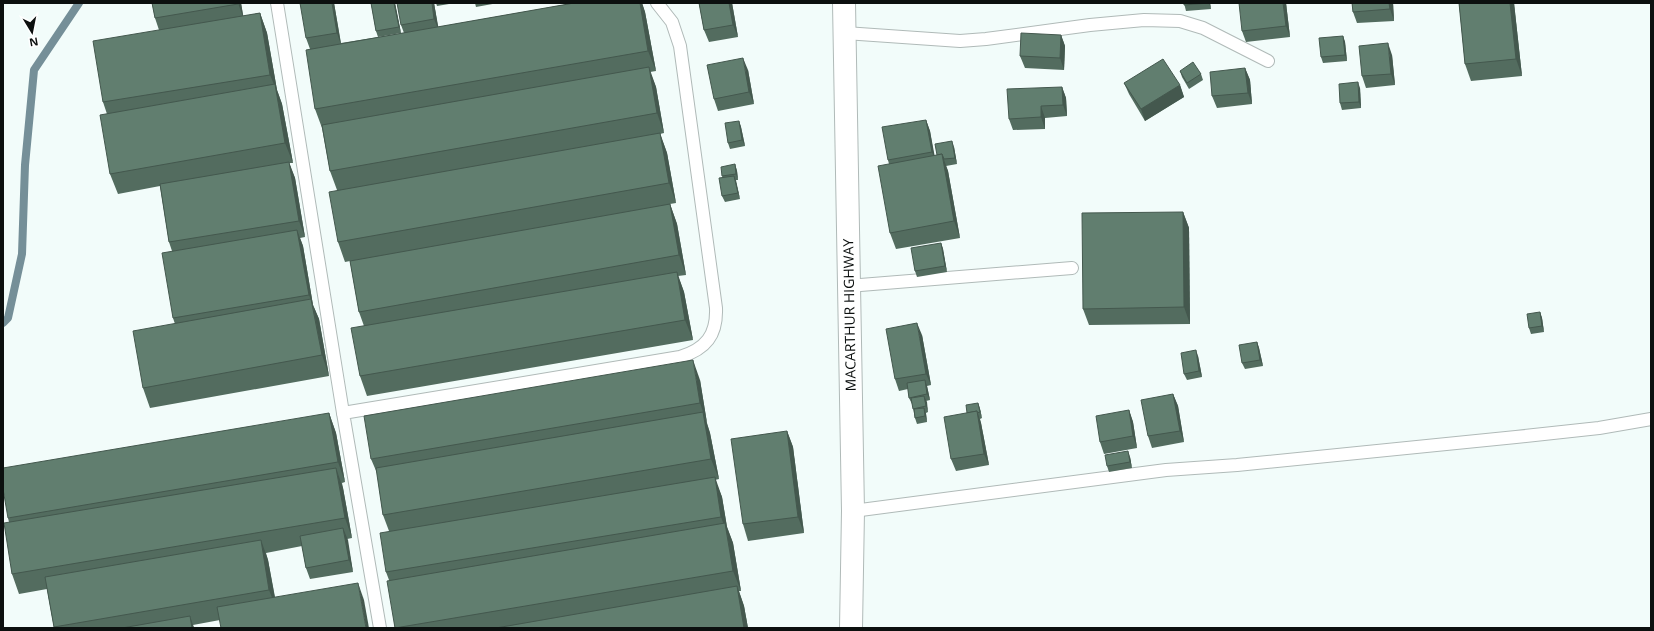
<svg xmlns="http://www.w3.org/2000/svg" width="1654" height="631" font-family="'Open Sans',sans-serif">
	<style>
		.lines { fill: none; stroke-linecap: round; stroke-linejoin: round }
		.stream { stroke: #758f98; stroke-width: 8 }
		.lane-casing { stroke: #b0bab8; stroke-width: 14 }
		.highway-casing { stroke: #b0bab8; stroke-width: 24 }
		.lane { stroke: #fff; stroke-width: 12 }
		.highway { stroke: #fff; stroke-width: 22 }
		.wall { fill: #536c5f }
		.shaded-wall { fill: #44584e }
		.building { fill: #617e6f; stroke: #44584e }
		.labels { text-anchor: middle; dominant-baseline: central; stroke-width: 3.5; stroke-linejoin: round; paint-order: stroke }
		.street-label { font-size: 14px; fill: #0c100f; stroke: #fff }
	</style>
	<rect width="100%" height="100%" fill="#f2fcfa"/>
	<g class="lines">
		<path class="stream" d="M3 323 8 318 22 254 25 165 34 70 79 3"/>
		<g class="lane-casing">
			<g id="lane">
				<path d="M277 3 343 413"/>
				<path d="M845 33 960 41 986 39 1090 25 1144 20 1180 21 1203 28 1268 61"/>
				<path d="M848 286 1072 268"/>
				<path d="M853 511 1166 470 1237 465 1516 437 1599 428 1651 419"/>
				<path d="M380 628 343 413 680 357C706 349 717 335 716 308L680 46 672 22 657 3"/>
			</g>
		</g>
		<g class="highway-casing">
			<path id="highway" d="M844 3 853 511 851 628"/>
		</g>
		<use href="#lane" class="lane"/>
		<use href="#highway" class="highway"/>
	</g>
	<g class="wall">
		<path d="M152 3H241L243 16 260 13 267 33 277 90 282 104 293 163H289L295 178 305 237 300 238 303 246 313 305 319 319 329 376 150 408 143 388 175 324 173 318 172 251 169 242 160 186 118 194 110 174 107 114 103 102 159 30 155 18Z"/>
		<path d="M334 3 341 43 404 33 401 25 434 3 438 27 574 3H642L645 12 656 71 650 72 656 87 664 133 660 134 667 153 676 203 670 204 677 224 686 275 678 276 684 292 693 340 367 396 360 376 364 326 359 312 350 261 345 262 338 242 337 190 330 171 322 128 315 109 310 49 306 38Z"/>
		<path d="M371 3H395L401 33 378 37 376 31Z"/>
		<path d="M436 3H455L437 6Z"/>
		<path d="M475 3H498L476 7Z"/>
		<path d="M699 3H732L738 37 709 42 704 30Z"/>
		<path d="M1184 3H1210L1211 9 1186 11Z"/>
		<path d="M1286 3 1290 37 1246 42 1242 31Z"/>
		<path d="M1352 3H1393L1394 21 1357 23 1353 12Z"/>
		<path d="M1459 3H1514L1522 76 1471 81 1465 64Z"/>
		<path d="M1061 35 1065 46 1064 70 1025 68 1020 56Z"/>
		<path d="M1343 36 1345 42 1347 61 1323 63 1321 57Z"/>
		<path d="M1392 55 1395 85 1366 88 1362 76Z"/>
		<path d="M1245 68 1250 80 1252 104 1217 108 1212 96Z"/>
		<path d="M748 70 754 104 718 111 714 99Z"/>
		<path d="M1180 71 1201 74 1203 80 1189 89 1182 77Z"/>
		<path d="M1124 83 1180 85 1184 97 1145 121 1129 94Z"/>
		<path d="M1062 87 1066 98 1067 116 1045 118V129L1013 130 1009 119Z"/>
		<path d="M1360 88 1361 108 1342 110 1340 103Z"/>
		<path d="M926 120 930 131 934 156 937 155 954 147 957 164 946 166 948 171 960 238 896 249 890 233 889 164 888 160Z"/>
		<path d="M739 121 741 127 745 146 730 149 728 143Z"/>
		<path d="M735 164 737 171 738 180H736L740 199 725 202 722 196 723 178 722 176Z"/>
		<path d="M1183 212 1189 228 1190 324 1089 325 1083 309Z"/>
		<path d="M941 243 943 249 947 272 917 277 915 271Z"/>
		<path d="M1540 312 1542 318 1544 332 1531 334 1529 328Z"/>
		<path d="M922 335 931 385 927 386 930 400 926 401 928 412 926 413 927 422 917 424 915 418 912 403V404L909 398 908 389 899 391 895 379Z"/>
		<path d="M1257 342 1259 348 1263 366 1245 369 1242 363Z"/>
		<path d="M1198 356 1202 377 1187 380 1184 374Z"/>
		<path d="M700 380 707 423 710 433 719 479 715 480 722 497 727 527 733 543 741 591H739L744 606 748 628H395L389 580 386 572 389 531 383 515 377 473 371 459Z"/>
		<path d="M1173 394 1178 406 1184 442 1152 448 1148 436Z"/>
		<path d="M978 403 980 409 982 418 980 419 981 423 989 465 956 471 951 459 967 413Z"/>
		<path d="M1129 410 1133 422 1137 448 1104 454 1100 442Z"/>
		<path d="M329 413 336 433 345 482 342 483 343 488 352 538 347 539 353 572 310 579 306 568 302 546 266 553 268 560 275 597 364 600 220 620 193 625 194 628H54L47 589 19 594 12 574 9 522 8 518Z"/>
		<path d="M787 431 793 447 804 533 748 541 743 524Z"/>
		<path d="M1130 457 1132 468 1109 472 1107 466Z"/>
	</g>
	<g class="shaded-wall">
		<path d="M238 3H241L244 20Z"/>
		<path d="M332 3H334L341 45 337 33Z"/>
		<path d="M394 3H395L401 33 399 27Z"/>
		<path d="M432 3H434L439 31 434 19Z"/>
		<path d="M640 3H642L645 12 656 71 648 51Z"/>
		<path d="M729 3H732L738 37 733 25Z"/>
		<path d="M1209 3H1210L1211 9Z"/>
		<path d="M1283 3H1286L1290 37 1286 26Z"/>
		<path d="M1389 3H1393L1394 21 1390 9Z"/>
		<path d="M1510 3H1514L1522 76 1516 59Z"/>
		<path d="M260 13 267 33 277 90 282 104 293 163 285 143 276 89 270 75Z"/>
		<path d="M1061 35 1065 46 1064 70 1060 58Z"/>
		<path d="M1343 36 1345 42 1347 61 1345 55Z"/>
		<path d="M1388 43 1392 55 1395 85 1391 74Z"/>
		<path d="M743 58 748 70 754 104 749 92Z"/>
		<path d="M649 67 656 87 664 133 657 113Z"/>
		<path d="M1245 68 1250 80 1252 104 1248 93Z"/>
		<path d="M1358 82 1360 88 1361 108 1359 102Z"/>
		<path d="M1180 85 1184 97 1145 121 1141 109Z"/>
		<path d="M1062 87 1066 98 1067 116 1063 105Z"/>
		<path d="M1041 106 1045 118V129L1041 117Z"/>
		<path d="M926 120 930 131 936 163 932 152Z"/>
		<path d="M739 121 741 127 745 146 742 140Z"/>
		<path d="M660 133 667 153 676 203 669 183Z"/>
		<path d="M952 141 954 147 957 164 955 158Z"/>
		<path d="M942 154 948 171 960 238 954 221Z"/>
		<path d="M289 162 295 178 305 237 299 221Z"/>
		<path d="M735 164 737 171 738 180 736 174Z"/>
		<path d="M734 176 736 182 740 199 738 193Z"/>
		<path d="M670 204 677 224 686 275 679 255Z"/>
		<path d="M1183 212 1189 228 1190 324 1184 307Z"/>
		<path d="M297 230 303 246 313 305 319 319 329 376 322 355 313 306 309 295Z"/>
		<path d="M941 243 943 249 947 272 945 266Z"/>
		<path d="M677 272 684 292 693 340 685 320Z"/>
		<path d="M1540 312 1542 318 1544 332 1542 326Z"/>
		<path d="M917 323 922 335 931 385 926 374Z"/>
		<path d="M1257 342 1259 348 1263 366 1260 360Z"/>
		<path d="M1196 350 1198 356 1202 377 1199 371Z"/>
		<path d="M693 360 700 380 707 423 700 403Z"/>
		<path d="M925 380 927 386 930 400 927 394Z"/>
		<path d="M1173 394 1178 406 1184 442 1180 431Z"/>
		<path d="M924 396 927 402 928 412 926 406Z"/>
		<path d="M978 403 980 409 982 418 980 412Z"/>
		<path d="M924 408 926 414 927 422 925 416Z"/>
		<path d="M1129 410 1133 422 1137 448 1133 436Z"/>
		<path d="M977 411 981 423 989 465 984 454Z"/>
		<path d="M703 412 710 433 719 479 711 459Z"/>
		<path d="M329 413 336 433 345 482 338 462Z"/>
		<path d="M787 431 793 447 804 533 798 517Z"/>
		<path d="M1128 451 1130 457 1132 468 1130 462Z"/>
		<path d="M336 468 343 488 352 538 345 518Z"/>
		<path d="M715 477 722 497 727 527 733 543 741 591 733 571 727 533 721 517Z"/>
		<path d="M343 528 348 540 353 572 349 560Z"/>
		<path d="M261 540 268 560 277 610 269 590Z"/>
		<path d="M358 583 364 600 369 628H366Z"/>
		<path d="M737 586 744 606 748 628H744Z"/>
		<path d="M190 616 194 628H192Z"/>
	</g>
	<g class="building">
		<path d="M152 3H238V4L155 18Z"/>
		<path d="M300 3H332L337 33 306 38Z"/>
		<path d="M371 3H394L399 27 376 31Z"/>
		<path d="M397 3H432L434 19 401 25Z"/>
		<path d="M574 3H640L648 51 315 109 306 50Z"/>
		<path d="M699 3H729L733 25 704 30Z"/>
		<path d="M1184 3H1209L1184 5Z"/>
		<path d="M1239 3H1283L1286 26 1242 31Z"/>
		<path d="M1352 3H1389L1390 9 1353 12Z"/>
		<path d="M1459 3H1510L1516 59 1465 64Z"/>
		<path d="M260 13 270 75 103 102 93 41Z"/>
		<path d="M1021 33 1061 35 1060 58 1020 56Z"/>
		<path d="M1343 36 1345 55 1321 57 1319 38Z"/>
		<path d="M1388 43 1391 74 1362 76 1359 46Z"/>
		<path d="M743 58 749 92 714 99 707 65Z"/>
		<path d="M1163 59 1180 85 1141 109 1124 83Z"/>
		<path d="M1193 62 1201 74 1187 83 1180 71Z"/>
		<path d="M649 67 657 113 330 171 322 125Z"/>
		<path d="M1245 68 1248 93 1212 96 1210 72Z"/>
		<path d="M1358 82 1359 102 1340 103 1339 84Z"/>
		<path d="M275 84 285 143 110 174 100 115Z"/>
		<path d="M1062 87 1063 105 1041 106V117L1009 119 1007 89Z"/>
		<path d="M926 120 932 152 888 160 882 127Z"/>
		<path d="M739 121 742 140 728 143 725 123Z"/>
		<path d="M660 133 669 183 338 242 329 192Z"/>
		<path d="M952 141 955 158 944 159 942 154 937 155 935 144Z"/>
		<path d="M942 154 954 221 890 233 878 166Z"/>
		<path d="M289 162 299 221 169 242 160 184Z"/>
		<path d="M735 164 736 174 722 176 721 167Z"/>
		<path d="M734 176 738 193 722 196 719 178Z"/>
		<path d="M670 204 679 255 359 312 350 261Z"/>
		<path d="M1183 212 1184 307 1083 309 1082 213Z"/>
		<path d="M297 230 309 295 173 318 162 253Z"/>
		<path d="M941 243 945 266 915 271 911 248Z"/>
		<path d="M677 272 685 320 360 376 351 328Z"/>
		<path d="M311 299 322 355 143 388 133 331Z"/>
		<path d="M1540 312 1542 326 1529 328 1527 314Z"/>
		<path d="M917 323 926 374 895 379 886 329Z"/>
		<path d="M1257 342 1260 360 1242 363 1239 345Z"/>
		<path d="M1196 350 1199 371 1184 374 1181 353Z"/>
		<path d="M693 360 700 403 371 459 364 416Z"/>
		<path d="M925 380 927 394 909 398 907 383Z"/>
		<path d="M1173 394 1180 431 1148 436 1141 400Z"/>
		<path d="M924 396 926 406 913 409 911 398Z"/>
		<path d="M978 403 980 412 977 413V411L967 413 966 405Z"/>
		<path d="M924 408 925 416 915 418 914 409Z"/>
		<path d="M1129 410 1133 436 1100 442 1096 416Z"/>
		<path d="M977 411 984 454 951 459 944 417Z"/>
		<path d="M703 412 711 459 383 515 376 468Z"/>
		<path d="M329 413 338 462 8 518 3 489V468Z"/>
		<path d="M787 431 798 517 743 524 731 439Z"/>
		<path d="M1128 451 1130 462 1107 466 1105 455Z"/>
		<path d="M336 468 345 518 12 574 4 523Z"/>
		<path d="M715 477 721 517 386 572 380 533Z"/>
		<path d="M725 523 733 571 395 628 387 581Z"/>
		<path d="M343 528 349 560 306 568 300 536Z"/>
		<path d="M261 540 269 590 54 627 45 577Z"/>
		<path d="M358 583 366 628H221L217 607Z"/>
		<path d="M737 586 744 628H496Z"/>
		<path d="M190 616 192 628H122Z"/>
	</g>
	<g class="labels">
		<g class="street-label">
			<text transform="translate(849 315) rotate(-91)">MACARTHUR HIGHWAY</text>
		</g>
	</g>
	<rect width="1654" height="631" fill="none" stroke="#0c100f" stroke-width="8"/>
	<g transform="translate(32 32) rotate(170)" stroke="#ffffff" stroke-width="3" paint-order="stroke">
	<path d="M0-3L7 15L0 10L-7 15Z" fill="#0c100f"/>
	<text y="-6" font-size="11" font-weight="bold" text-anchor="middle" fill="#0c100f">N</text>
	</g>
</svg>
